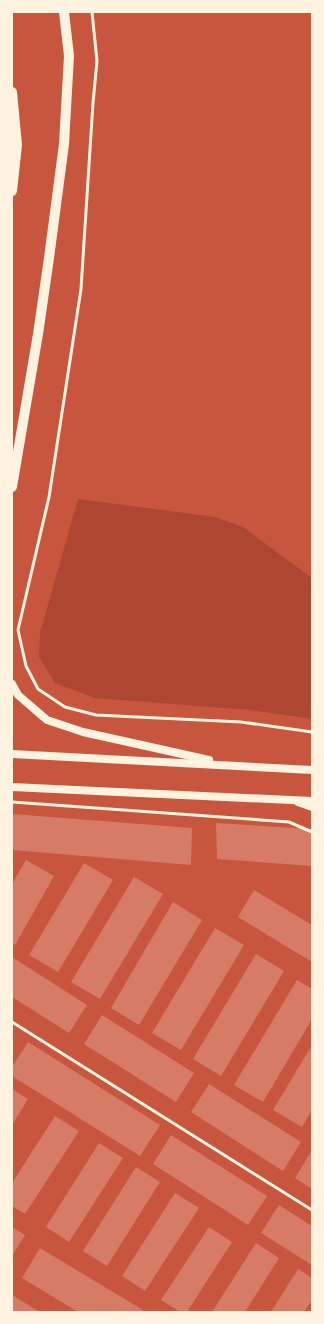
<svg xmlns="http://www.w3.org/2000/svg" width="324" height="1324" font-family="'Archivo Narrow',sans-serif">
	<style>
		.green { fill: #ae4732 }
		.building { fill: #d67c66 }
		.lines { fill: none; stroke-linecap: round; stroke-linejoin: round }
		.service { stroke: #fff3e0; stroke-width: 3 }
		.secondary { stroke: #fff3e0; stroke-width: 8 }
		.primary { stroke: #fff3e0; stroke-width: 10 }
	</style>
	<rect width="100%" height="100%" fill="#c8553d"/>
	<path class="green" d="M78 499 215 517 243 527 312 578V719L250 710 95 698 55 683 39 657 40 633Z"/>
	<g class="building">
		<path d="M12 814 192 828 191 865 12 850Z"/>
		<path d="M216 823 312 829V866L217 859Z"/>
		<path d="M26 860 54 876 15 945 12 943V884Z"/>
		<path d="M84 863 113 880 58 972 29 955Z"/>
		<path d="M134 877 163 894 100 999 71 982Z"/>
		<path d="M254 890 312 925V962L238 917Z"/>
		<path d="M173 902 202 920 139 1025 111 1008Z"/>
		<path d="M215 928 244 945 181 1050 152 1033Z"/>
		<path d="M256 954 284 971 221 1076 193 1059Z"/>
		<path d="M12 957 87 1005 69 1033 12 997Z"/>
		<path d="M297 980 312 989V1019L263 1102 234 1085Z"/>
		<path d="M102 1015 194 1073 176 1102 84 1044Z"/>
		<path d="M28 1042 160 1125 140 1156 12 1076V1067Z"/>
		<path d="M312 1045V1110L302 1127 273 1110Z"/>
		<path d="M209 1084 301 1142 283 1171 191 1112Z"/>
		<path d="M12 1089 28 1099 12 1125Z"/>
		<path d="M55 1116 79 1131 25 1214 12 1206V1183Z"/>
		<path d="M171 1135 267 1196 248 1225 153 1164Z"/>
		<path d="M99 1143 123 1158 69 1242 46 1227Z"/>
		<path d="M312 1150V1189L295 1178Z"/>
		<path d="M136 1167 160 1182 107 1266 83 1251Z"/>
		<path d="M175 1193 199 1208 145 1291 122 1276Z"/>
		<path d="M279 1205 312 1226V1265L261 1233Z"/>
		<path d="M12 1227 25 1235 12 1256Z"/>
		<path d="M209 1227 232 1242 187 1312H180L161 1300Z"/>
		<path d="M256 1243 279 1258 245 1312H212Z"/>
		<path d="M40 1248 143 1310 142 1312H78L22 1278Z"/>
		<path d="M298 1269 312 1278V1300L304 1312H271Z"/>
		<path d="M12 1295 40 1312H12Z"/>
	</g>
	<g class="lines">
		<g class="service">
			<path d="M92 12 97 61 93 103 81 289 49 497 18 630 26 666 38 689 65 707 96 715 241 722 312 732"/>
			<path d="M12 802 289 822 312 832"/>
			<path d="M12 1022 312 1210"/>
		</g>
		<g class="secondary">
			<path d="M12 684 18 695 47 720 83 732 209 760"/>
			<path d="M12 754 312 770"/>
			<path d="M12 787 312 801"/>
			<path d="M298 802 312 807"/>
		</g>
		<g class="primary">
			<path d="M12 92 17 145 12 191"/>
			<path d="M12 487 38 334 49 258 64 144 69 56 64 12"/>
		</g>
	</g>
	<rect width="324" height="1324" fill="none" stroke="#fff3e0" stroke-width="26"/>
</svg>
